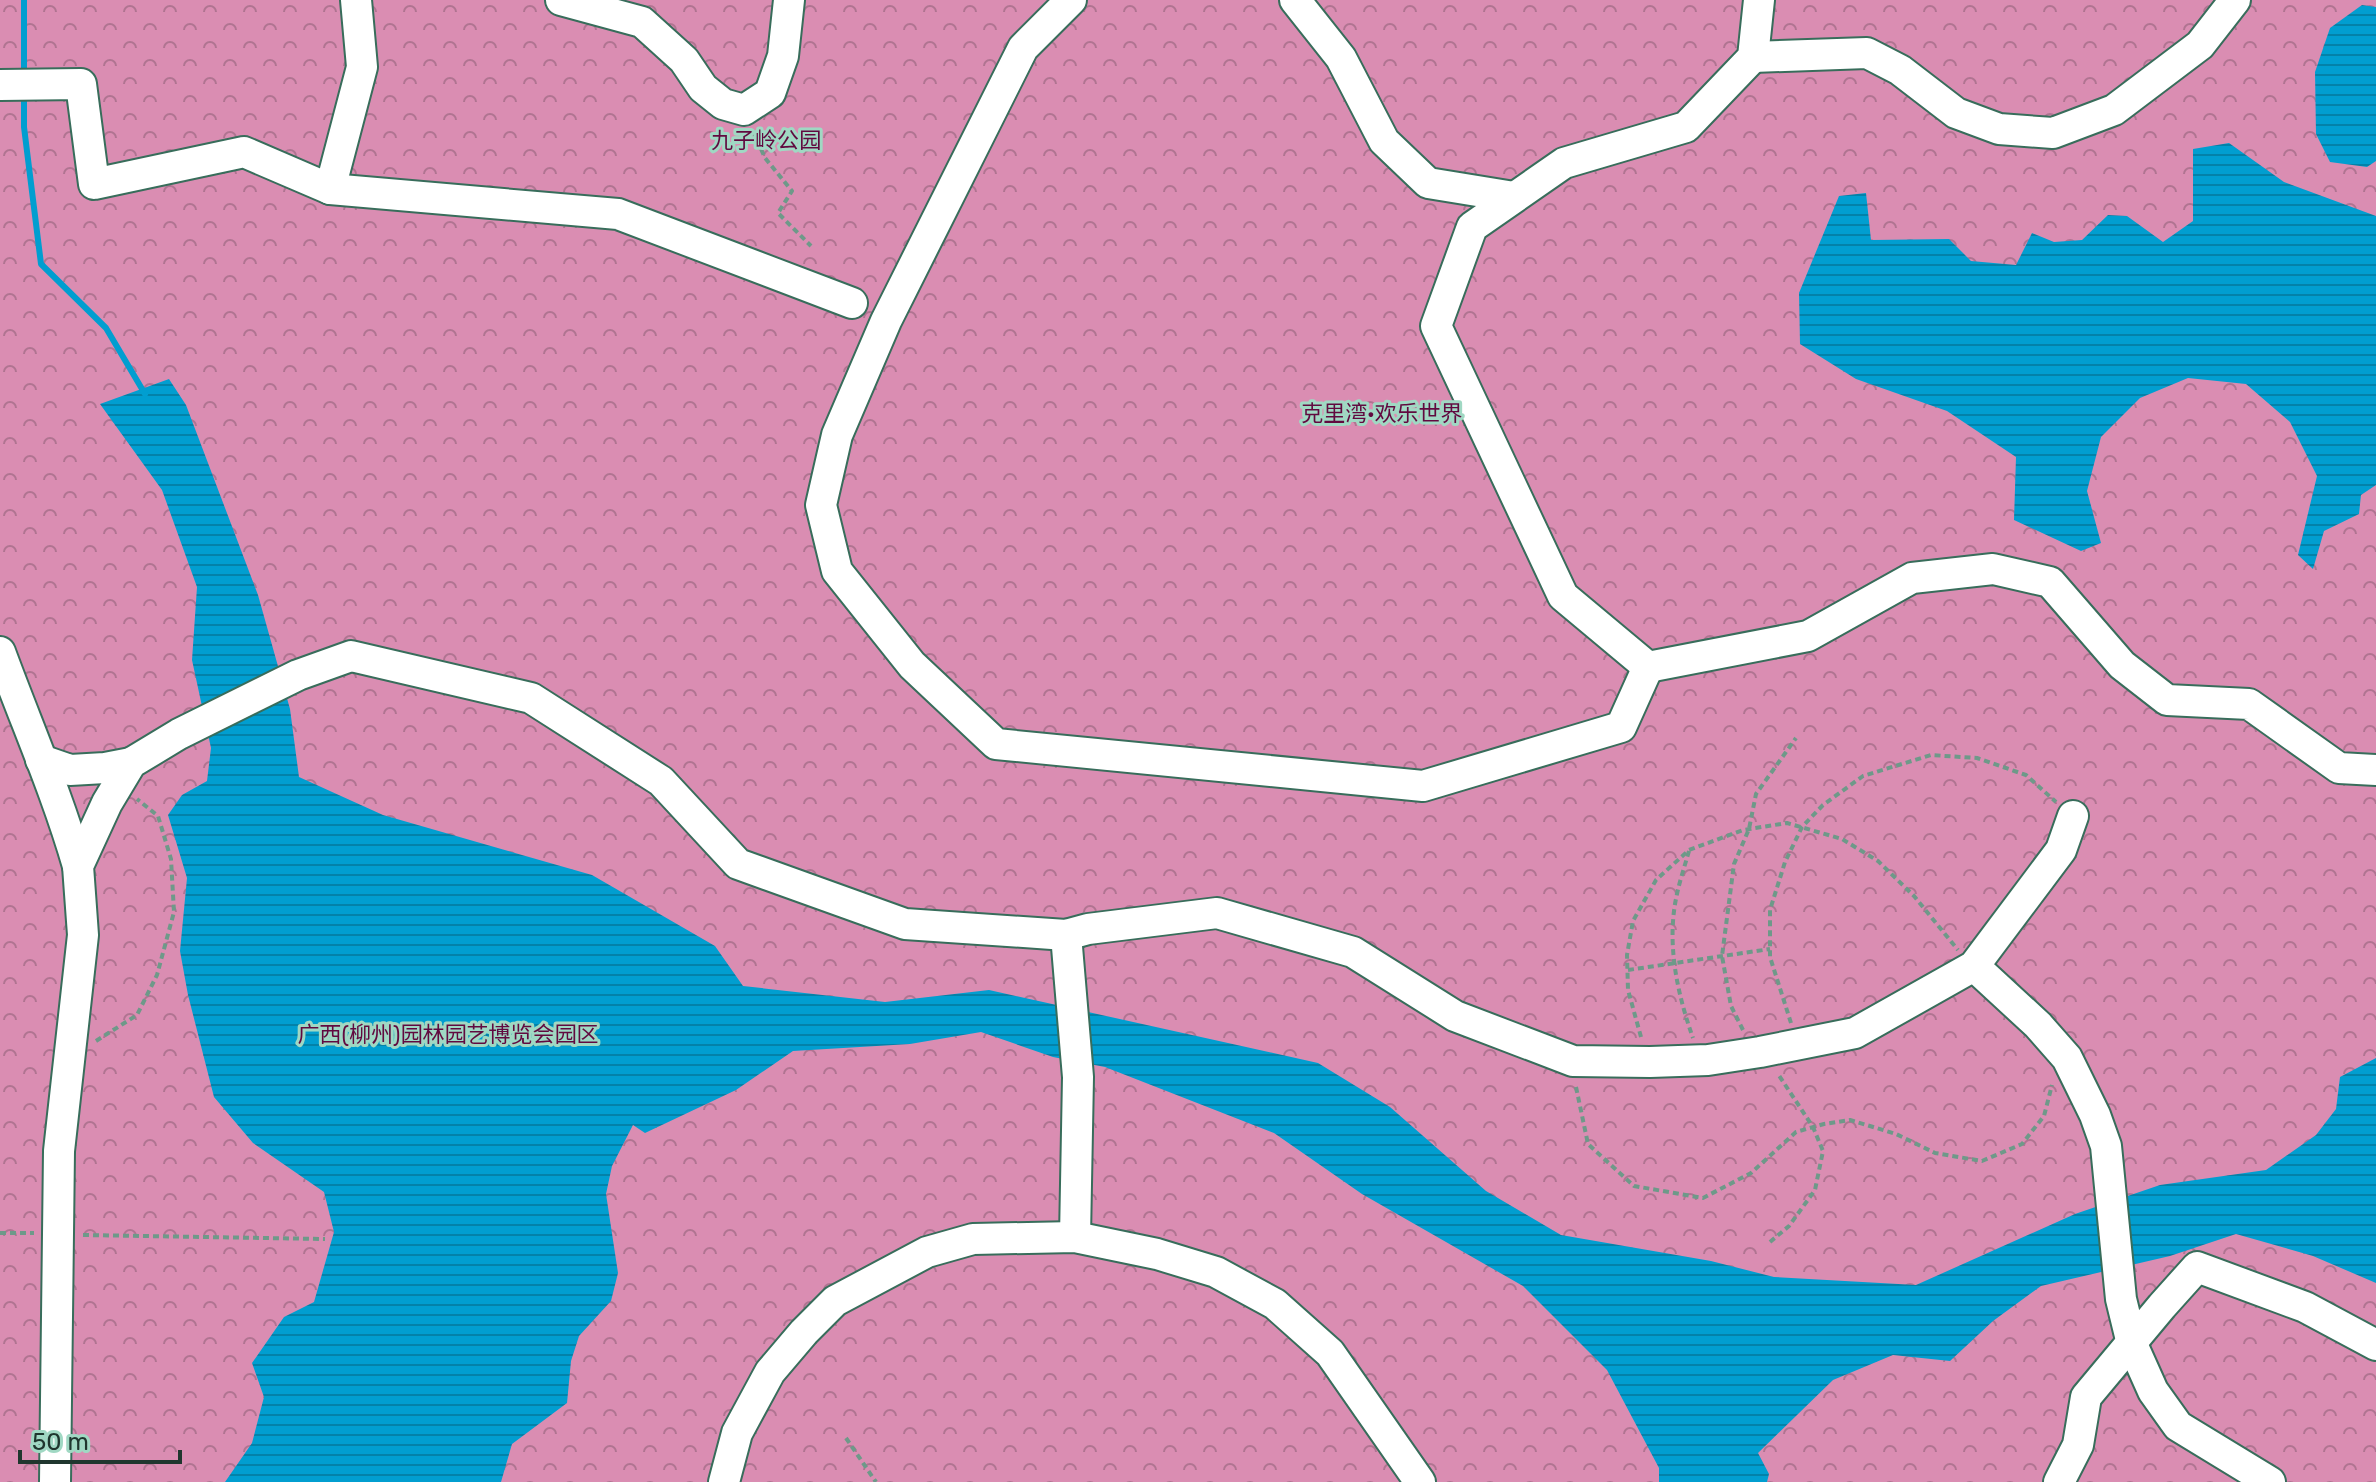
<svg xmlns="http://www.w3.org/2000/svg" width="2376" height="1482" font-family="Rubik,'Noto Sans SC',sans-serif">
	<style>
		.park { fill: url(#park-crowns) }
		.water { fill: url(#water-rules) }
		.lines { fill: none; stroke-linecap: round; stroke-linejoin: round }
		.stream { stroke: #019ed0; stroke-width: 6 }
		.minor-casing { stroke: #386d5b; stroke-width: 34 }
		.path { stroke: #6e9989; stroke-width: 4; stroke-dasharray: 6 4; stroke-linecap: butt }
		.minor { stroke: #fff; stroke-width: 30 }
		.labels { text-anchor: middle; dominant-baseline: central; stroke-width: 6; stroke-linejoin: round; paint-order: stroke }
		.park-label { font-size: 22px; fill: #61093f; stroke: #a0d8c3 }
	</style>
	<defs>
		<pattern id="park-crowns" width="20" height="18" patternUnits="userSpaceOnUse" patternTransform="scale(2)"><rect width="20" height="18" fill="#da8db2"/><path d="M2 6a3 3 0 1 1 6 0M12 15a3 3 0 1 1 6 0" fill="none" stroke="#b07491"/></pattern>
		<pattern id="water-rules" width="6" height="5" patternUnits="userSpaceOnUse" patternTransform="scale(2)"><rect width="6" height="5" fill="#019ed0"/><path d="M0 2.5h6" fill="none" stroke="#0382a9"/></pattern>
	</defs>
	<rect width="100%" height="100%" fill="#a0d8c3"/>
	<rect class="park" x="0" y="0" width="2376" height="1482"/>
	<g class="water">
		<path d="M2362 5 2376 7V161L2367 167 2330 162 2316 134 2315 72 2330 28Z"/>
		<path d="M2229 143 2284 182 2376 216V485L2361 495 2359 514 2324 531 2313 569 2298 555 2317 476 2290 422 2246 384 2188 378 2140 398 2101 437 2087 491 2101 543 2081 551 2014 520 2016 457 1947 411 1856 379 1800 344 1799 293 1839 196 1866 193 1871 240 1949 239 1971 261 2016 265 2032 233 2054 242 2082 240 2108 215 2127 216 2163 242 2193 221V149Z"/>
		<path d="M169 379 186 405 258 595 290 709 299 777 383 815 592 875 715 946 743 986 885 1002 989 990 1318 1063 1390 1107 1486 1191 1561 1235 1711 1261 1774 1277 1916 1285 2075 1214 2160 1185 2266 1170 2316 1135 2336 1109 2340 1077 2376 1058V1283L2313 1256 2236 1234 2170 1256 2041 1286 1993 1321 1950 1361 1893 1355 1833 1380 1758 1453 1769 1474 1767 1482H1659V1468L1607 1370 1523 1286 1362 1194 1274 1133 1105 1067 1053 1057 981 1032 910 1044 793 1051 736 1090 645 1133 633 1125 612 1166 606 1194 618 1273 611 1301 579 1336 571 1361 567 1403 512 1444 501 1482H225L252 1443 264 1397 252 1363 284 1317 314 1302 334 1232 324 1192 253 1143 214 1097 188 995 180 951 187 878 168 815 182 795 207 781 211 748 192 660 197 587 162 490 100 404Z"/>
	</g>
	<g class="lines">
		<g class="stream">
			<path d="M24 77V0"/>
			<path d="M24 93V127L41 264 106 328 145 394"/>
		</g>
		<g class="minor-casing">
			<g id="minor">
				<path d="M561 0 642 22 684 60 703 88 723 104 744 110 770 93 783 56 789 0"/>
				<path d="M1071 0 1023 48 886 321 837 435 821 505 837 571 912 665 996 744 1423 786 1621 727 1648 667"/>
				<path d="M1295 0 1341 58 1384 141 1428 183 1514 197"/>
				<path d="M1759 0 1753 57 1686 127 1564 163 1472 227 1436 326 1563 596 1648 667 1808 636 1912 578 1993 569 2050 582 2122 665 2167 700 2249 704 2339 768 2376 770"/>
				<path d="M1753 57 1867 53 1900 70 1956 113 1999 129 2053 133 2114 110 2200 45 2235 0"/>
				<path d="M0 85 81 84 94 184 244 152 330 189 618 214 852 303"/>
				<path d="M330 189 362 67 356 0"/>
				<path d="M0 652C26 723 57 793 78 866"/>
				<path d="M41 760 70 770 105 768 131 763"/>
				<path d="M1066 935 1078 1077 1075 1237"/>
				<path d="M1974 966 2038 1025 2067 1058 2095 1115 2106 1146 2121 1299 2132 1344 2153 1391 2178 1426 2270 1482"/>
				<path d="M55 1482 59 1151 83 935 78 866 107 803 131 763 179 734 298 675 351 656 531 698 661 781 738 864 905 924 1066 935 1088 929 1217 913 1353 952 1455 1016 1573 1061 1650 1062 1708 1060 1760 1052 1855 1033 1974 966 2061 850 2073 816"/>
				<path d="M724 1482 737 1433 770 1372 804 1332 835 1301 927 1252 973 1239 1075 1237 1157 1254 1216 1272 1275 1304 1330 1353 1420 1482"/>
				<path d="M2059 1482 2078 1445 2086 1397 2162 1306 2197 1267 2305 1307 2376 1345"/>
			</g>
		</g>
		<g class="path">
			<path d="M753 131 765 158 792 191 778 213 811 246"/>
			<path d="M1689 851C1685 865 1680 880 1677 894 1666 942 1677 993 1693 1038"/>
			<path d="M1628 970 1770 949"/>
			<path d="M1791 1023 1770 957V910L1785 862 1802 827 1823 805 1863 776 1931 755 1977 758 2026 775 2056 802"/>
			<path d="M1743 1030 1731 1006 1722 956 1734 864 1749 829 1756 794 1796 738"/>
			<path d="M1641 1037 1628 990 1627 955 1633 921 1656 880 1689 850 1743 830 1787 823 1842 839 1878 861 1914 896 1958 950"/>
			<path d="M96 1041 137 1015 157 975 174 912 171 859 158 816 137 799"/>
			<path d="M1576 1087 1588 1144 1634 1186 1703 1198 1751 1173 1796 1132 1824 1124 1850 1120 1896 1134 1935 1153 1982 1161 2022 1144 2044 1116 2052 1085"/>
			<path d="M0 1233H34"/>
			<path d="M83 1235 325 1239"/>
			<path d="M1770 1242 1789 1226 1815 1190 1823 1151 1813 1127 1778 1074"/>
			<path d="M846 1438 876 1482"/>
		</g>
		<use href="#minor" class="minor"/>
	</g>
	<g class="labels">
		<g class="park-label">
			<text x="766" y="140">九子岭公园</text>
			<text x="1382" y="413">克里湾·欢乐世界</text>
			<text x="448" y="1034">广西(柳州)园林园艺博览会园区</text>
		</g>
	</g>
	<path d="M20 1450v12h160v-12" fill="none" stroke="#1f362e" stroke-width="4"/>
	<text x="32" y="1450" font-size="24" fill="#1f362e" stroke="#a0d8c3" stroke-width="6" paint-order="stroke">50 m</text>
</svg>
